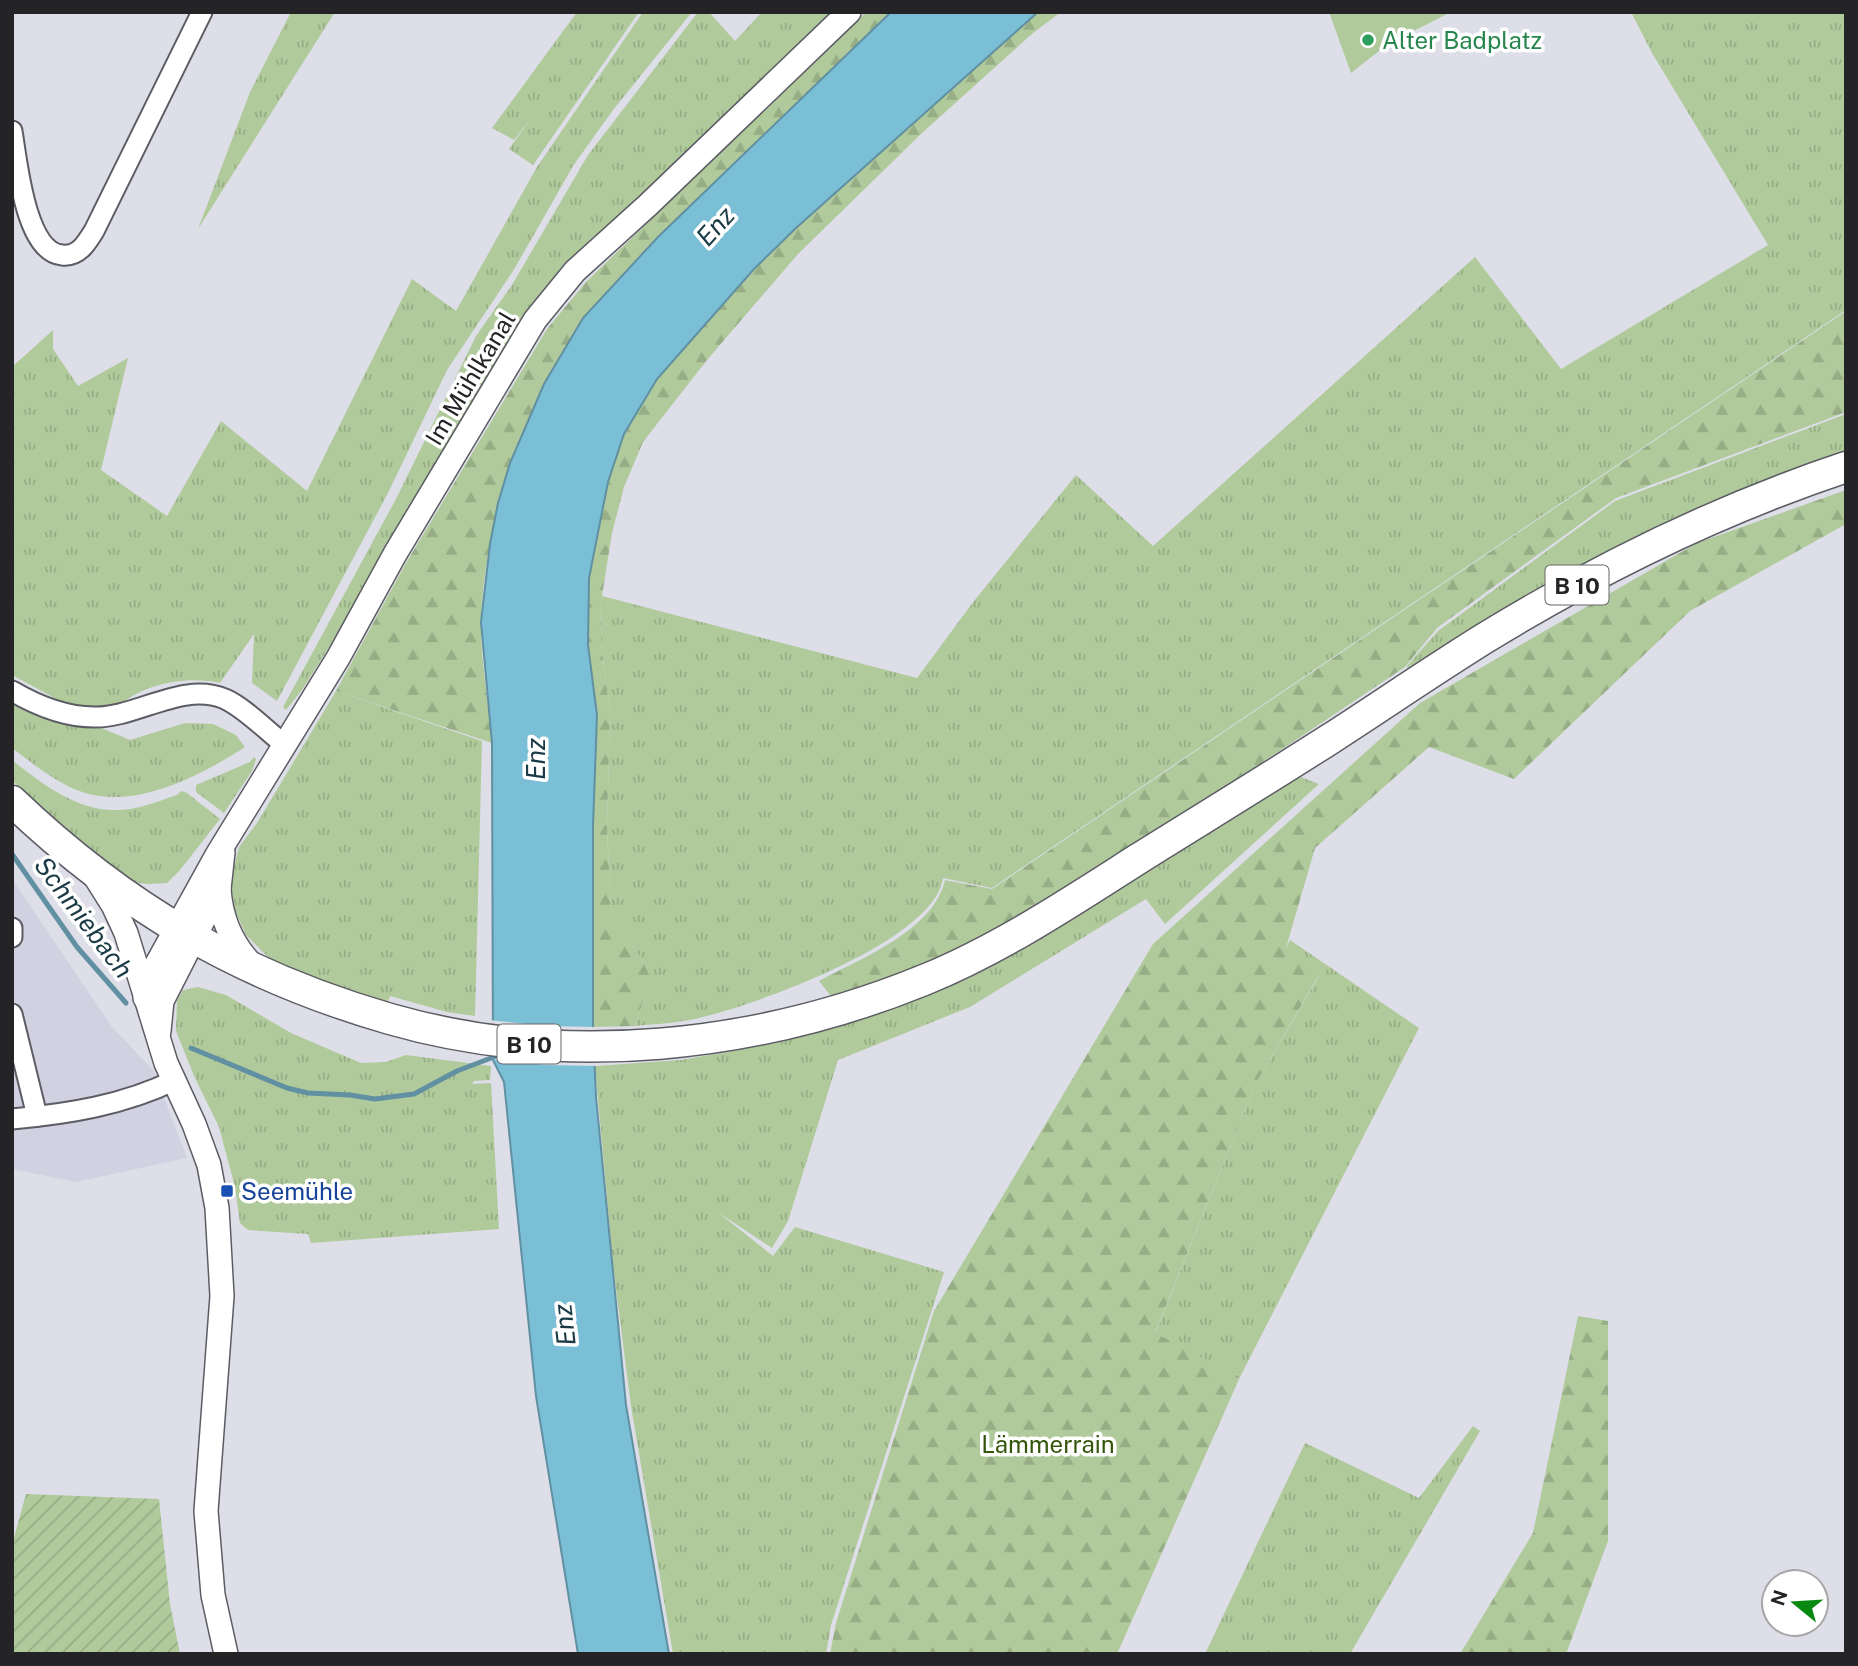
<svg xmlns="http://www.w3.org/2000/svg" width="1858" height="1666" font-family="'Public Sans',sans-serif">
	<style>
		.built { fill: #d1d1e2 }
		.grass { fill: url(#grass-tufts) }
		.forest { fill: url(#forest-firs) }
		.garden { fill: url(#garden-furrows) }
		.pitch { fill: #b0ca9b }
		.water { fill: #7abfd5; stroke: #6090a1; stroke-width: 2 }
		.pier { fill: #dedee8 }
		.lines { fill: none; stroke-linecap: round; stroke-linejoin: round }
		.stream { stroke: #6090a1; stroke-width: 5 }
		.minor-casing { stroke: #5c5c65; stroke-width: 23 }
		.tertiary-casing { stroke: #5c5c65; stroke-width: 26 }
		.primary-casing { stroke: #5c5c65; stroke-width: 33 }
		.minor { stroke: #fff; stroke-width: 19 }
		.tertiary { stroke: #fff; stroke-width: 23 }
		.primary { stroke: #fff; stroke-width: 30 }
		.leisure-dot { fill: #2e9e5b; stroke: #fff; stroke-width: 2.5 }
		.transit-dot { fill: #1a4fb4; stroke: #fff; stroke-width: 2.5 }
		.labels { text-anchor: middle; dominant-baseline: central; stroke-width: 7; stroke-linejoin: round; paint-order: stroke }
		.shield { fill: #fff; stroke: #666668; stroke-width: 2 }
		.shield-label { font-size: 23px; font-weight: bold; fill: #242427 }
		.leisure-label { font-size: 24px; fill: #27864d; stroke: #fff; text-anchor: start }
		.street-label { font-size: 24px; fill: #242427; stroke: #fff }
		.transit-label { font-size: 24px; fill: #164399; stroke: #fff; text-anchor: start }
		.park-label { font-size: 24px; fill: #34550a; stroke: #fff }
		.water-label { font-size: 26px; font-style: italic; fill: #1a3b45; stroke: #fff }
	</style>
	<defs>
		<pattern id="grass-tufts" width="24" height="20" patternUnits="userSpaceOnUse" patternTransform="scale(1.75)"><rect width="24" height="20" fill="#b0ca9b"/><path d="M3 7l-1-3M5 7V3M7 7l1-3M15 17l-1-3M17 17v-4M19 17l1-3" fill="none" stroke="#97ad86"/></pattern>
		<pattern id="forest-firs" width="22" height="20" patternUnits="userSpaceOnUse" patternTransform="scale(1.75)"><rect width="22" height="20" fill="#b0ca9b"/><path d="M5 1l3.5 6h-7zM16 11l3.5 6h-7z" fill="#97ad86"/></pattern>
		<pattern id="garden-furrows" width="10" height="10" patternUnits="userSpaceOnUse" patternTransform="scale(1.75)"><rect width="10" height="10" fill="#b0ca9b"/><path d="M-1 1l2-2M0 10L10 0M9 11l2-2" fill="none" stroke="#97ad86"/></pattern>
	</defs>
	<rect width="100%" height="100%" fill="#dedee8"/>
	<path class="built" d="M12 879 112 1027 154 1071 187 1158 76 1182 12 1169Z"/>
	<g class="grass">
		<path d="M291 12H335L198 229 250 92Z"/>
		<path d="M577 12H639L533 165 509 149 531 118 514 140 492 128Z"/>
		<path d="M643 12H692L613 110 573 166 515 268 447 370 389 491 277 701 252 683 254 634 220 683C185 675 142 684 116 708H81L64 703 12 675V367L53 330V349L78 386 128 358 101 470 167 516 221 421 307 491 412 279 456 311 537 167Z"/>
		<path d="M698 12H709L735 41 762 12H833L572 261 302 690 286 710 283 707 397 497 476 336 512 285 588 155Z"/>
		<path d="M1631 12H1846V310L992 888 943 878C935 941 755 1005 699 1018 678 1023 656 1024 635 1026L645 996 652 986 646 967 611 911 607 828 610 712 601 644 602 596 917 678 974 601 1076 475 1153 546 1475 257 1561 369 1768 245 1652 53Z"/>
		<path d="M1846 414V453L1735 493 1409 672 1407 666 1438 631 1615 501Z"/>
		<path d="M336 691 482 741 475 1016 447 1012 390 996 386 1006 275 964 246 935 234 908 231 879 239 847 257 823Z"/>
		<path d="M12 703 60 724 99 727 130 740 185 723 213 724 236 735 245 747C202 775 137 809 85 793 57 784 35 765 12 748Z"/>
		<path d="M254 757 256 759 252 771 224 813 196 792V785L250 762Z"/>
		<path d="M12 760C42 784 78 812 119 810 138 810 158 801 177 795L181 791 187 793 220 819 180 870 167 883 148 884 131 882 94 854 29 798 12 780Z"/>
		<path d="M1293 774 1319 784 1165 924 1146 899 970 1007 838 1060 788 1221 772 1248 719 1213 773 1256 795 1227 944 1272 831 1625 826 1654H673L631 1406 613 1265 595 1066 681 1060 776 1043 939 988Z"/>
		<path d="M1290 940 1419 1028 1240 1377 1155 1334 1255 1085 1319 976 1286 948Z"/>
		<path d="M198 987 226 995 291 1033 361 1063 386 1062 406 1055 491 1066 490 1080 474 1081 472 1084 491 1083 499 1229 311 1243 308 1234 248 1230 240 1223 235 1187 219 1127 194 1076 176 1031 177 1001 183 990Z"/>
		<path d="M1473 1426 1480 1431 1350 1654H1205L1305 1443 1419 1498Z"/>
	</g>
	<g class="forest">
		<path d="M866 12H891L658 237 510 463C495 514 483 567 481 620 480 658 489 705 492 743L336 691 406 563 547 329 586 282Z"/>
		<path d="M1038 12H1061L1033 33 922 133 798 254 707 360 643 442 624 487 612 533 602 596 601 644 610 712 607 828 611 911 646 967 653 986 645 996 635 1026 593 1027V827L597 715 588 645 589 578 608 482 624 434 657 379 754 269 796 228Z"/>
		<path d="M1846 311V412L1616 498 1437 628 1405 667 1113 862 936 963 834 1000 819 981C860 959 934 930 945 880L992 889Z"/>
		<path d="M1846 490V524L1690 611 1514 779 1429 747 1315 848 1286 948 1319 975 1255 1085 1155 1333 1240 1377 1117 1654H830L836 1623 934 1311 1153 944 1420 703 1697 543Z"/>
		<path d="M1578 1316 1608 1321V1541L1566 1654H1460L1533 1533Z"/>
	</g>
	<path class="garden" d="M26 1494 159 1499 170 1604 180 1654H12V1545Z"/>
	<path class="pitch" d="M1329 12H1451L1388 44 1351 73Z"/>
	<path class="water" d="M891 12H1038L796 228 754 269 657 379 624 434 608 482 589 578 588 645 597 715 593 827V1027L596 1097 626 1405 669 1654H578L536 1396 504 1082 493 1060 492 743 481 622 490 544 498 503 510 463 544 384 583 318 658 237Z"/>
	<path class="pier" d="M489 1020 547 1026 596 1027 598 1066 545 1065 490 1059Z"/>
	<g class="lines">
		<g class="stream">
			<path d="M12 854 77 947 126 1003"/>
			<path d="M191 1048 287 1088 308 1093 350 1095 375 1099 414 1094 457 1071 499 1055"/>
		</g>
		<g class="minor-casing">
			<g id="minor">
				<path d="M12 131C17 160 25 252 62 255 78 257 86 244 94 231L202 12"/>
				<path d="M12 691C36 705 66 717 94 717 137 718 182 681 225 699 245 708 268 732 285 745"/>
				<path d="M12 928V937"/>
				<path d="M12 1014 37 1116"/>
				<path d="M12 1119C68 1114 124 1105 175 1080"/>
			</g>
		</g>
		<g class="tertiary-casing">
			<g id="tertiary">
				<path d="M96 878 113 905 126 933 166 1063 194 1124 209 1165 217 1208 222 1296 206 1511 213 1595 226 1654"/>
				<path d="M219 889C221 919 233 946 254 967"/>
				<path d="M145 998 146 989 155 967 217 855 338 658 395 554 535 320 575 271 648 205 849 12"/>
				<path d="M159 1031 162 1001 219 889 223 852"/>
			</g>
		</g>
		<g class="primary-casing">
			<path id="primary" d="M12 801C124 908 241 976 390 1019 564 1069 757 1048 924 980 1000 949 1069 903 1138 859 1202 819 1266 780 1330 739 1381 706 1432 671 1485 638 1601 567 1717 510 1846 467"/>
		</g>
		<use href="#minor" class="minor"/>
		<use href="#tertiary" class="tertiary"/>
		<use href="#primary" class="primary"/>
	</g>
	<circle class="leisure-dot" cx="1368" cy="40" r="7"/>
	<rect class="transit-dot" x="220" y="1184" width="14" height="14" rx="3.5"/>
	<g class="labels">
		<g class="shield">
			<rect x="1545.5" y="565.5" width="63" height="39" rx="5"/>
			<rect x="497.5" y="1024.5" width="63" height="39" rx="5"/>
		</g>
		<g class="shield-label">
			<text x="1577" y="585">B 10</text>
			<text x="529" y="1044">B 10</text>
		</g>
		<g class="leisure-label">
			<text x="1382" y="40">Alter Badplatz</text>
		</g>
		<g class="street-label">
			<text transform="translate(470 378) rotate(-59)">Im Mühlkanal</text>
		</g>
		<g class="transit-label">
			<text x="241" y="1191">Seemühle</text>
		</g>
		<g class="park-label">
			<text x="1048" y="1444">Lämmerrain</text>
		</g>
		<g class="water-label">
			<text transform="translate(715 226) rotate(-48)">Enz</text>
			<text transform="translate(535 759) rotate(-90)">Enz</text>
			<text transform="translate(84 917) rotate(53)">Schmiebach</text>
			<text transform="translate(564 1325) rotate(-96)">Enz</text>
		</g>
	</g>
	<rect width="1858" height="1666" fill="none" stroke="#242427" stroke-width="28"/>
	<g transform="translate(1795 1603) rotate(288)"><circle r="33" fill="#ffffff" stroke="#a7a7a9" stroke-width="2"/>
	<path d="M0-5L12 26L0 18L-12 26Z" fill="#088912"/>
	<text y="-10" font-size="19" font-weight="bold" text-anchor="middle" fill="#242427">N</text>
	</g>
</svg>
